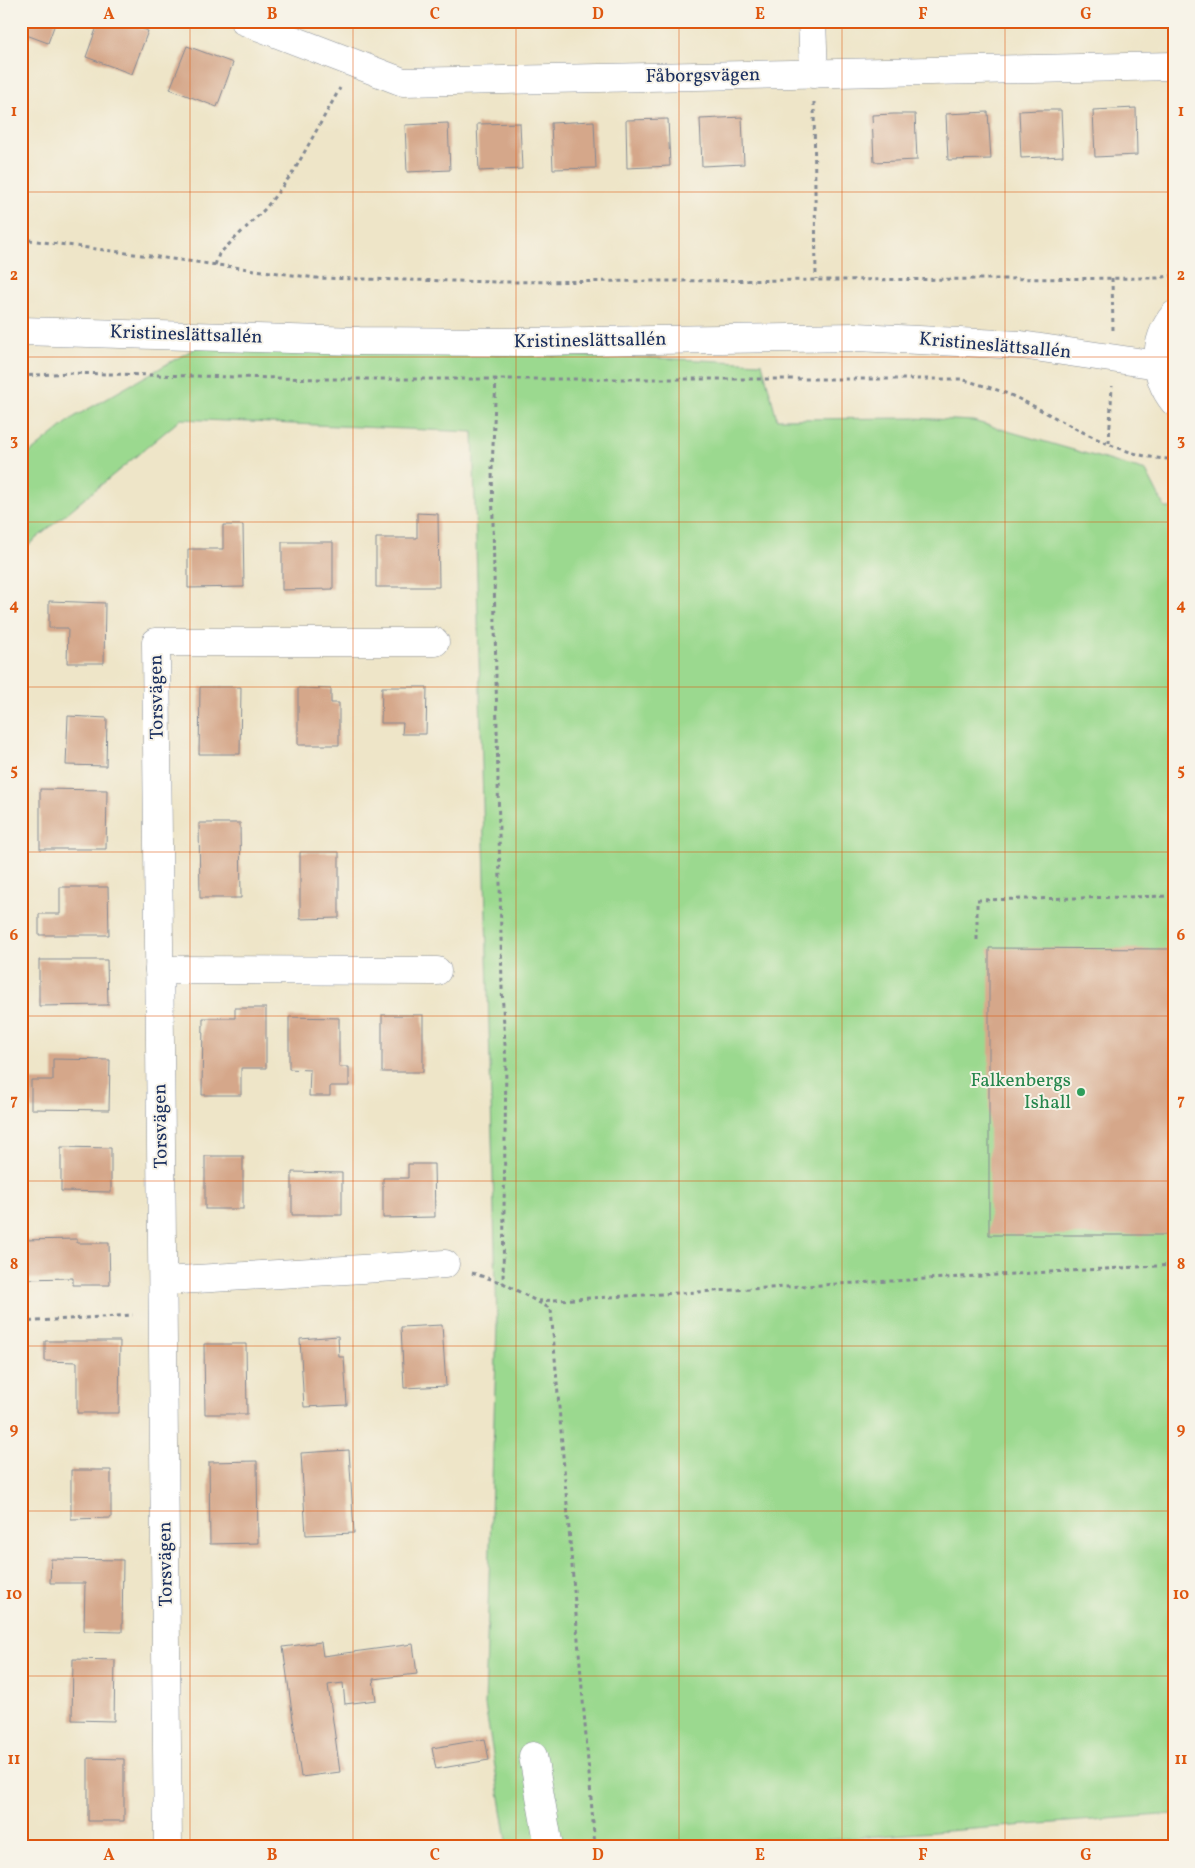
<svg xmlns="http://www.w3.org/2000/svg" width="1195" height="1868" font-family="Vollkorn,serif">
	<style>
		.green { fill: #9bd98f; stroke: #5b8476 }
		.building { fill: #d5a78a }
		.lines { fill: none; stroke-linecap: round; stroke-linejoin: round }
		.minor-casing { stroke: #848a93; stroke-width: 29 }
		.path { stroke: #848a93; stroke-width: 3; stroke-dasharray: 4 4; stroke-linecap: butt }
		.minor { stroke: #fff; stroke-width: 28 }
		.grid { fill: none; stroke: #de5710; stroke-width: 1; stroke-opacity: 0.55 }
		.leisure-dot { fill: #2e9e5b; stroke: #f7f3e8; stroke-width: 2 }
		.labels { text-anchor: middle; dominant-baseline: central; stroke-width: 4; stroke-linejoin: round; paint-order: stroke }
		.street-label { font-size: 19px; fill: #1b2f5e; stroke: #f7f3e8 }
		.leisure-label { font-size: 19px; fill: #27864d; stroke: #f7f3e8; text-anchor: end }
		.neatline { fill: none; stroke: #de5710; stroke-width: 2 }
		.grid-label { font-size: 16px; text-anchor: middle; font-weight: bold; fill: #de5710 }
	</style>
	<rect width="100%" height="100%" fill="#f7f3e8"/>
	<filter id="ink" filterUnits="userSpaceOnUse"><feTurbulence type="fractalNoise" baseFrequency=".02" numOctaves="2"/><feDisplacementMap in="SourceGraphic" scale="10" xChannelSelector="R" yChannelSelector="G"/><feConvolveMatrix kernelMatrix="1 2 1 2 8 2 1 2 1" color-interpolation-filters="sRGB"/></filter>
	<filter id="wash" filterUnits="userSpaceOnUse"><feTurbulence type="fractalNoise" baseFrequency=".0096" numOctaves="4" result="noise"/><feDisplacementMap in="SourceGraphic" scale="20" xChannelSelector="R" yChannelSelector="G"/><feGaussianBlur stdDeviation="1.12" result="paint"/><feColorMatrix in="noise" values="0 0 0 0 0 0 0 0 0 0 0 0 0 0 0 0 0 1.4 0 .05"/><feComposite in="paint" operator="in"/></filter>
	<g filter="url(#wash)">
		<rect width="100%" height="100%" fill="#eee5c8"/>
		<path class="green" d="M197 347 635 357 762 363 777 419 914 418 973 421 1146 471 1165 508H1174V1814L733 1847H508L485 1705 497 1324 473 432 181 419 21 551V460L74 417Z"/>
		<g id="blocks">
			<g class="building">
				<path d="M21 21H56L48 43 21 33Z"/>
				<path d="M99 21H122L148 31 132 74 86 57Z"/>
				<path d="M187 46 233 63 217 107 170 89Z"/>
				<path d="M1136 108 1137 155 1095 157 1093 110Z"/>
				<path d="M1040 110H1061L1063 156 1021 158 1019 111Z"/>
				<path d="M988 112 991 159 948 160 946 114Z"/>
				<path d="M894 114H915L917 160 874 162 872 115Z"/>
				<path d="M742 117 744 164 702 166 700 119Z"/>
				<path d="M668 119 670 166 627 168 626 120Z"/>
				<path d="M594 121 596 168 553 169 551 123Z"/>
				<path d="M448 123 450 170 407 172 405 125Z"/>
				<path d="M520 123 522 169 479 171 477 124Z"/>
				<path d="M417 513 438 514 439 587H376V538H417Z"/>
				<path d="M223 525H243L244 587 188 588V549H223Z"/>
				<path d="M282 542H333V589L282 590Z"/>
				<path d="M49 601 105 603 104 663H67L68 628H49Z"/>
				<path d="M200 687H241L240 754H199Z"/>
				<path d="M382 687H427L426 734H402L403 723H381Z"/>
				<path d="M298 688 331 689V703H339V745H298Z"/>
				<path d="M68 716 107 718 106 766 66 765Z"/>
				<path d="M40 789 107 790 106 849H40Z"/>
				<path d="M199 823H240L241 898H200Z"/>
				<path d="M300 852H339V918L300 919Z"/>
				<path d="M60 887H108L109 935H39V914H60Z"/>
				<path d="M989 948 1174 949V1235H989Z"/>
				<path d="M39 960H107L108 1005 39 1006Z"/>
				<path d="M235 1008H266V1068H241V1095H202L203 1018H235Z"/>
				<rect x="382" y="1015" width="41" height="57"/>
				<path d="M289 1017 339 1018V1067H349V1086H330V1096H309L310 1070 289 1069Z"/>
				<path d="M53 1059 110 1060 109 1110 31 1109V1080H53Z"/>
				<path d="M61 1147 111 1148V1192L61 1191Z"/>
				<rect x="205" y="1156" width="38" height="53"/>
				<path d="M408 1164H434L435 1217 383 1218V1178H408Z"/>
				<path d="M292 1172 342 1173V1215H292Z"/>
				<path d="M77 1239V1243H109L110 1285H73V1278L21 1279V1240Z"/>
				<path d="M442 1325 446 1386 404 1388 401 1327Z"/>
				<path d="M338 1336 339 1357H344L347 1405 304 1407 300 1339Z"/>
				<path d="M45 1341H120L119 1413H77V1362L45 1361Z"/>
				<path d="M204 1344H246L247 1414H205Z"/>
				<path d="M349 1450 354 1533 306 1535 301 1453Z"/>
				<path d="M257 1461 258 1543 210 1544 209 1462Z"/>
				<path d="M71 1470H111V1518L71 1519Z"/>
				<path d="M51 1559 123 1560 122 1632 84 1631 85 1583H50Z"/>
				<path d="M321 1642 323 1656 413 1644 417 1674 373 1679 376 1700 345 1704 343 1683 328 1685 340 1772 301 1777 283 1647Z"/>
				<path d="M73 1659 115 1660 114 1721 72 1720Z"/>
				<path d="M485 1739 489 1760 436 1769 432 1748Z"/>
				<path d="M88 1758 124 1759V1821H88Z"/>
			</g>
		</g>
	</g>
	<g filter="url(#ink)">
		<use href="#blocks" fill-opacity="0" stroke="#848a93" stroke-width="1"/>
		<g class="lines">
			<g class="minor-casing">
				<g id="minor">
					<path d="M244 21 403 82 1174 66"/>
					<path d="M812 21 814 74"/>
					<path d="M1174 315C1153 341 1153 376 1174 402"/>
					<path d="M21 331 359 341 525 342 857 337 1021 345 1158 365"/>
					<path d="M159 970 437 971"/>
					<path d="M163 1281 445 1264"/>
					<path d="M533 1756 549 1847"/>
					<path d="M168 1847 156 642H435"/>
				</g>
			</g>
			<g class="path">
				<path d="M814 102 816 279"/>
				<path d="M21 239 316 278 499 282 1158 278 1174 275"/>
				<path d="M215 265 219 254 265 209 294 171 340 88"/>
				<path d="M1112 278 1113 330"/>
				<path d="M21 376 67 373 321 379H961C977 384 993 388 1008 394 1059 416 1118 460 1174 459"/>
				<path d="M496 378 492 469 502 988 506 1064 503 1283"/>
				<path d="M1109 443 1112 386"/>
				<path d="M977 940V900L1174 896"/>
				<path d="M472 1273 503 1283 551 1309 595 1847"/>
				<path d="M538 1301 1174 1265"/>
				<path d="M21 1322 133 1315"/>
			</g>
			<use href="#minor" class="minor"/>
		</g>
	</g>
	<path class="grid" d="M190 21V1847M353 21V1847M516 21V1847M679 21V1847M842 21V1847M1005 21V1847M21 192H1174M21 357H1174M21 522H1174M21 687H1174M21 852H1174M21 1016H1174M21 1181H1174M21 1346H1174M21 1511H1174M21 1676H1174"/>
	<circle class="leisure-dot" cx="1081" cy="1092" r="5"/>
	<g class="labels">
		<g class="street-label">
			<text transform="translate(703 76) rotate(-1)">Fåborgsvägen</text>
			<text transform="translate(186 335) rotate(2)">Kristineslättsallén</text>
			<text transform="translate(590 341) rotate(-1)">Kristineslättsallén</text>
			<text transform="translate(995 346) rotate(5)">Kristineslättsallén</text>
			<text transform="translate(157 697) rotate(-91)">Torsvägen</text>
			<text transform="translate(161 1126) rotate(-91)">Torsvägen</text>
			<text transform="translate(166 1564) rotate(-91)">Torsvägen</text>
		</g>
		<g class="leisure-label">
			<text x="1071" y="1081">Falkenbergs<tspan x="1071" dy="22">Ishall</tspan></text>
		</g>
	</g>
	<rect width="1195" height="1868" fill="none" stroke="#f7f3e8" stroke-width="55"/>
	<rect x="28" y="28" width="1140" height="1812" class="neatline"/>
	<g class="grid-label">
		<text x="109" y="19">A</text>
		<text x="272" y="19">B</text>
		<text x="435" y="19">C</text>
		<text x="598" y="19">D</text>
		<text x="760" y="19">E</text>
		<text x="923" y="19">F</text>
		<text x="1086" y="19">G</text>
		<text x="14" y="116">1</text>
		<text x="1181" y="116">1</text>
		<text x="14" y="280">2</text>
		<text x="1181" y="280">2</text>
		<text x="14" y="445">3</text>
		<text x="1181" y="445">3</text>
		<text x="14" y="610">4</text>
		<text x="1181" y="610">4</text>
		<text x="14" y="775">5</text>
		<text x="1181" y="775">5</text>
		<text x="14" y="940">6</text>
		<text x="1181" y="940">6</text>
		<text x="14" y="1105">7</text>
		<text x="1181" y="1105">7</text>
		<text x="14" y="1269">8</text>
		<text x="1181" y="1269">8</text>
		<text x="14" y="1434">9</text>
		<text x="1181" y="1434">9</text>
		<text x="14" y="1599">10</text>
		<text x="1181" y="1599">10</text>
		<text x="14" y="1764">11</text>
		<text x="1181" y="1764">11</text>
		<text x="109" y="1860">A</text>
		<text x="272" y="1860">B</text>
		<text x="435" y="1860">C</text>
		<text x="598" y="1860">D</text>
		<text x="760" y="1860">E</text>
		<text x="923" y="1860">F</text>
		<text x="1086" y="1860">G</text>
	</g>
</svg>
